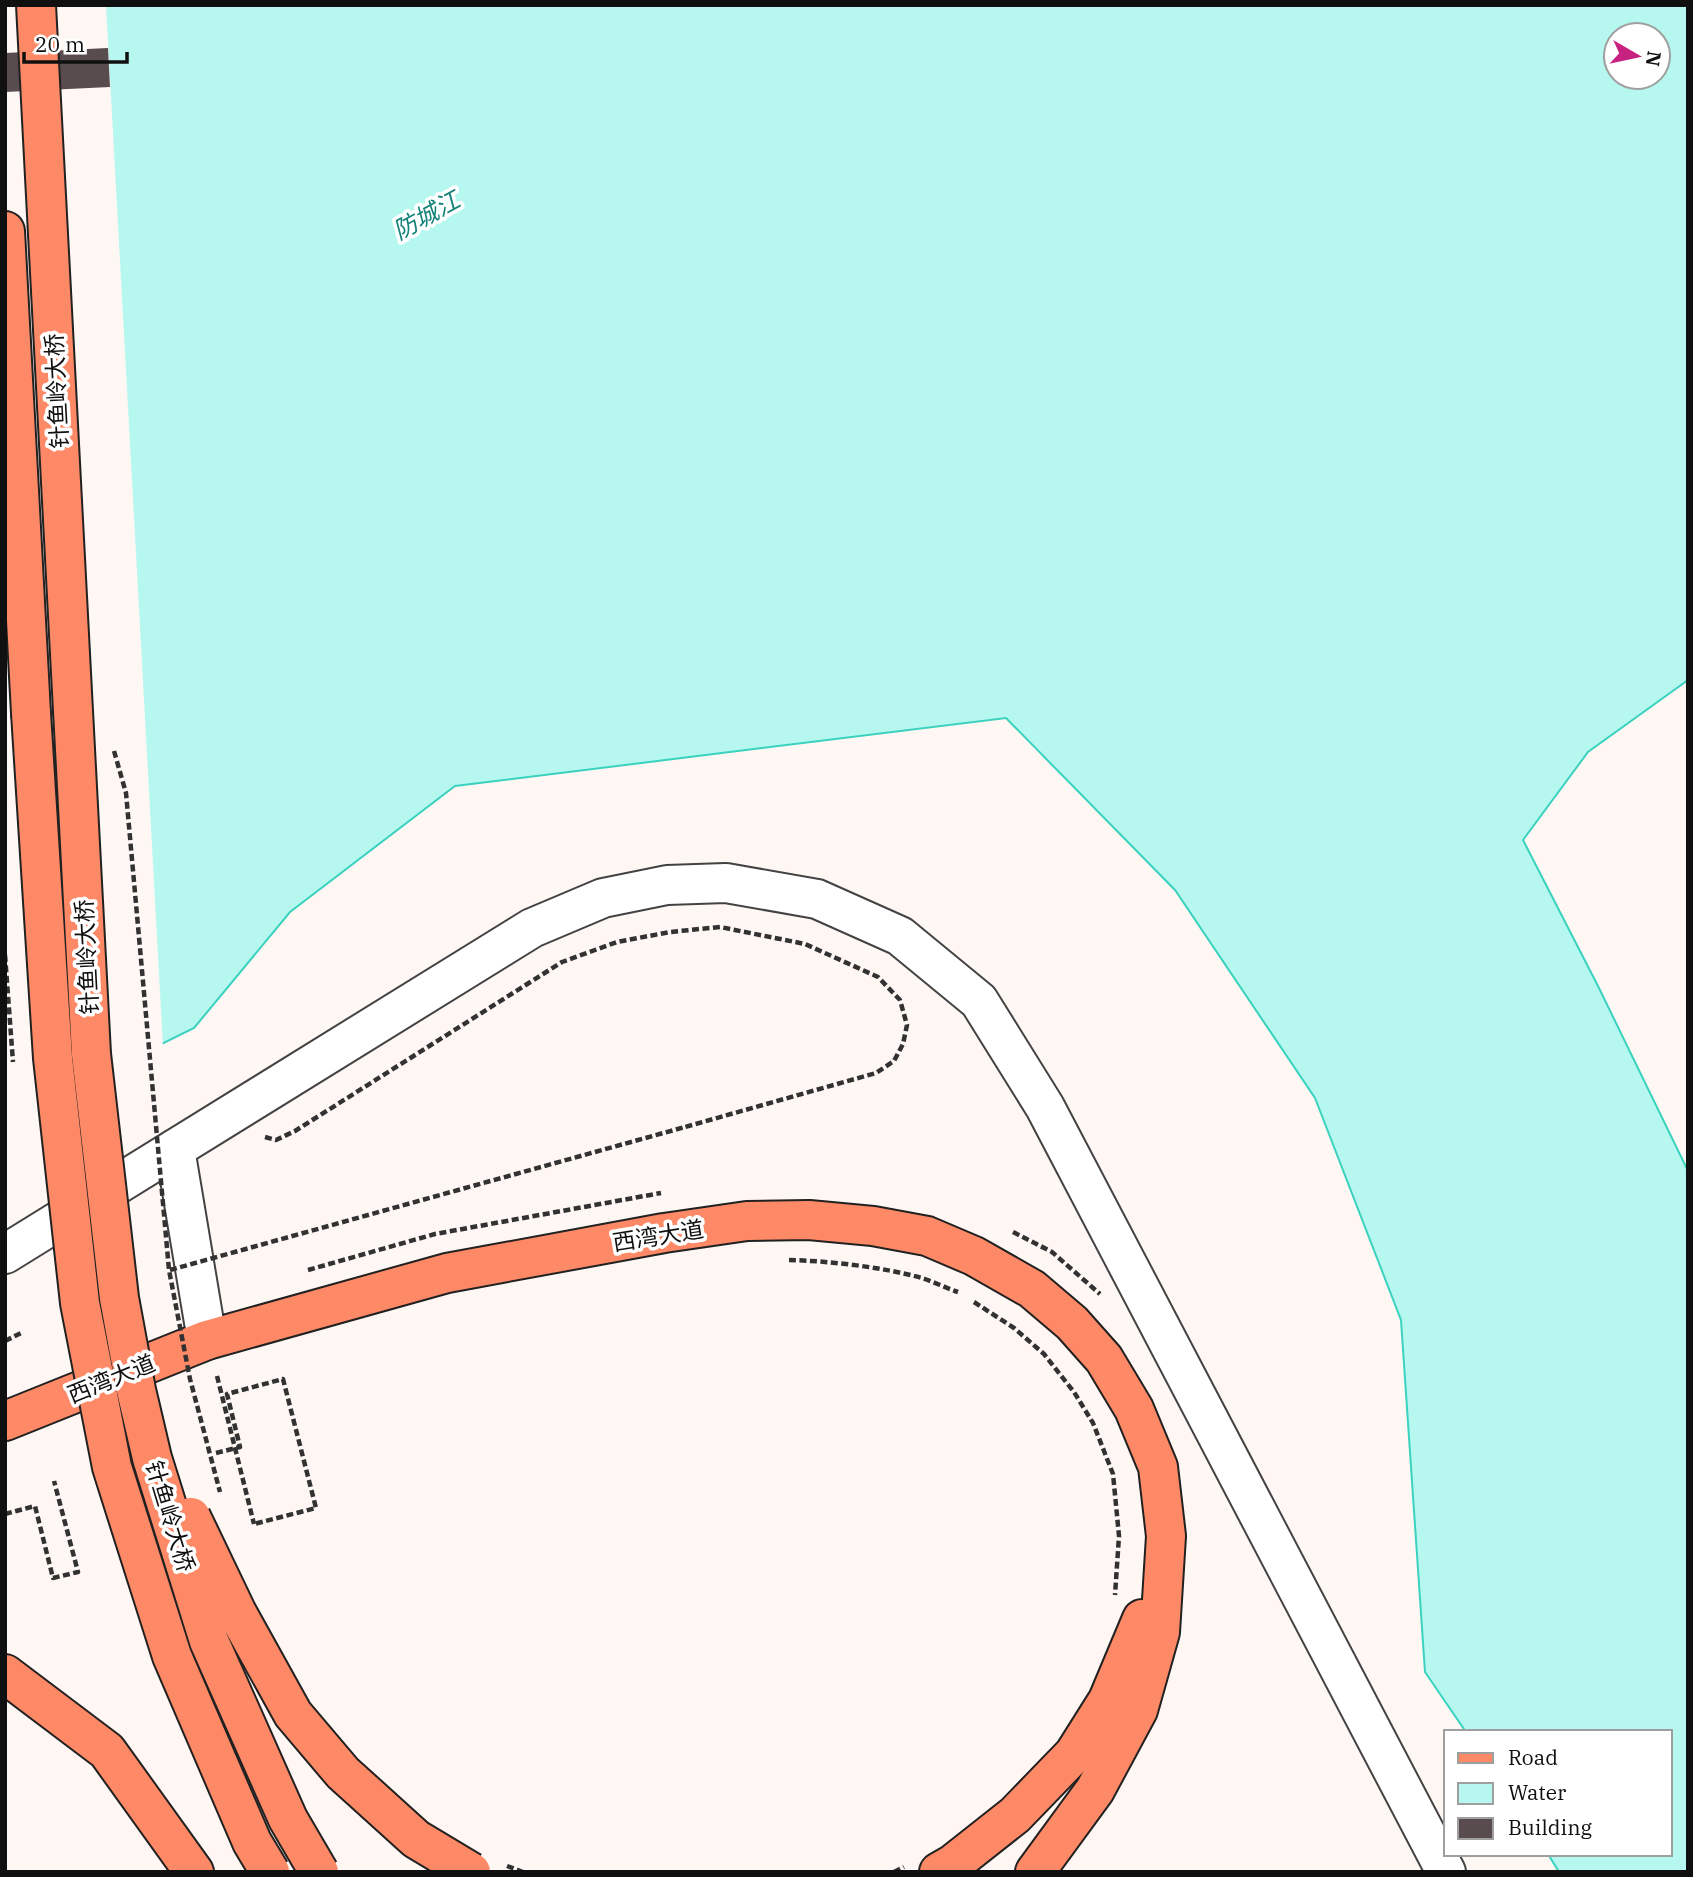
<svg xmlns="http://www.w3.org/2000/svg" width="1693" height="1877" font-family="'IBM Plex Serif','Noto Sans SC',serif">
	<style>
		.water { fill: #b6f8ef; stroke: #3ad2bf; stroke-width: 2; fill-rule: evenodd }
		.pier { fill: #fff7f3 }
		.building { fill: #594c4e }
		.lines { fill: none; stroke-linecap: round; stroke-linejoin: round }
		.minor-casing { stroke: #434343; stroke-width: 42 }
		.major-casing { stroke: #212121; stroke-width: 42 }
		.path { stroke: #323232; stroke-width: 4.5; stroke-dasharray: 7 3.5; stroke-linecap: butt }
		.minor { stroke: #fff; stroke-width: 38 }
		.major { stroke: #fd8966; stroke-width: 38 }
		.major-bridge-casing { stroke: #212121; stroke-width: 42; stroke-linecap: butt }
		.path-bridge { stroke: #323232; stroke-width: 4.5; stroke-dasharray: 7 3.5; stroke-linecap: butt }
		.major-bridge { stroke: #fd8966; stroke-width: 38 }
		.labels { text-anchor: middle; dominant-baseline: central; stroke-width: 7; stroke-linejoin: round; paint-order: stroke }
		.street-label { font-size: 23px; fill: #101010; stroke: #fff }
		.water-label { font-size: 24px; font-style: italic; fill: #128278; stroke: #fff }
	</style>
	<rect width="100%" height="100%" fill="#fff7f3"/>
	<path class="water" d="M5 5H1688V680L1588 752 1523 840 1598 986 1688 1171V1872H1559L1548 1854H1670V1732H1466L1425 1672 1401 1320 1315 1098 1175 890 1006 718 455 786 290 912 194 1028 87 1081ZM1616 35H1658V77H1616Z"/>
	<path class="pier" d="M5 5H106L163 1047 5 1127Z"/>
	<path class="building" d="M108 48 110 87 5 92V53Z"/>
	<g class="lines">
		<g class="minor-casing">
			<g id="minor">
				<path d="M175 1149 207 1340"/>
				<path d="M5 1254 532 928 603 898 667 885 726 883 817 899 900 936 979 1001 1045 1107 1446 1872"/>
			</g>
		</g>
		<g class="major-casing">
			<g id="major">
				<path d="M36 5 73 711"/>
				<path d="M5 231 31 713"/>
				<path d="M5 1421 207 1340 447 1273 664 1233 747 1221 809 1220 873 1226 927 1236 974 1256 1032 1289 1072 1323 1104 1359 1134 1409 1158 1467 1166 1536 1160 1632 1138 1710 1095 1790 1035 1872"/>
				<path d="M5 1674 107 1751 194 1872"/>
				<path d="M939 1872 953 1864 1015 1815 1074 1754 1108 1700 1142 1619"/>
			</g>
		</g>
		<g class="path">
			<path d="M265 1137 276 1140 295 1131 562 962 617 942 670 932 720 927 805 944 878 977 900 1000 907 1025 903 1044 894 1061 876 1073 685 1127"/>
			<path d="M1013 1232 1052 1252 1100 1294"/>
			<path d="M789 1260C830 1261 882 1267 922 1278 934 1282 946 1288 958 1292"/>
			<path d="M308 1270 435 1234 661 1193"/>
			<path d="M974 1302 1014 1328 1044 1354 1074 1392 1093 1423 1113 1474 1119 1536 1115 1595"/>
			<path d="M5 1341 21 1333"/>
			<path d="M217 1376 254 1524"/>
			<path d="M5 1514 35 1506 53 1578 78 1572 54 1481"/>
			<path d="M894 1872 904 1867"/>
		</g>
		<use href="#minor" class="minor"/>
		<use href="#major" class="major"/>
		<g class="major-bridge-casing">
			<g id="major-bridge">
				<path d="M73 711 91 1054 119 1298 136 1390 152 1458 209 1641 288 1819 319 1872"/>
				<path d="M31 713 53 1058 80 1303 112 1467 172 1656 252 1842 270 1872"/>
				<path d="M191 1517 237 1613 293 1714 343 1773 416 1839 471 1872"/>
			</g>
		</g>
		<g class="path-bridge">
			<path d="M114 751 126 793 169 1270 190 1379 220 1492"/>
			<path d="M5 955 13 1062"/>
			<path d="M170 1270 685 1127"/>
			<path d="M216 1453 240 1447 227 1394 283 1379 316 1508 254 1524"/>
			<path d="M507 1866 523 1872"/>
		</g>
		<use href="#major-bridge" class="major-bridge"/>
	</g>
	<g class="labels">
		<g class="street-label">
			<text transform="translate(56 391) rotate(-93)">针鱼岭大桥</text>
			<text transform="translate(86 957) rotate(-93)">针鱼岭大桥</text>
			<text transform="translate(658 1235) rotate(-9)">西湾大道</text>
			<text transform="translate(111 1378) rotate(-22)">西湾大道</text>
			<text transform="translate(171 1516) rotate(73)">针鱼岭大桥</text>
		</g>
		<g class="water-label">
			<text transform="translate(426 215) rotate(-29)">防城江</text>
		</g>
	</g>
	<rect width="1693" height="1877" fill="none" stroke="#101010" stroke-width="14"/>
	<rect x="1444" y="1730" width="228" height="126" fill="#ffffff" stroke="#9f9f9f" stroke-width="2"/>
	<rect x="1458" y="1753" width="35" height="10" fill="#fd8966" stroke="#9f9f9f" stroke-width="2"/>
	<text x="1508" y="1765" font-size="21" fill="#101010">Road</text>
	<rect x="1458" y="1783" width="35" height="21" fill="#b6f8ef" stroke="#9f9f9f" stroke-width="2"/>
	<text x="1508" y="1800" font-size="21" fill="#101010">Water</text>
	<rect x="1458" y="1818" width="35" height="21" fill="#594c4e" stroke="#9f9f9f" stroke-width="2"/>
	<text x="1508" y="1835" font-size="21" fill="#101010">Building</text>
	<g transform="translate(1637 56) rotate(99)"><circle r="33" fill="#ffffff" stroke="#9f9f9f" stroke-width="2"/>
	<path d="M0-5L12 26L0 18L-12 26Z" fill="#c72280"/>
	<text y="-10" font-size="19" font-weight="bold" text-anchor="middle" fill="#101010">N</text>
	</g>
	<path d="M24 52v10h103v-10" fill="none" stroke="#101010" stroke-width="3.5"/>
	<text x="35" y="52" font-size="21" fill="#101010" stroke="#ffffff" stroke-width="5" paint-order="stroke">20 m</text>
</svg>
